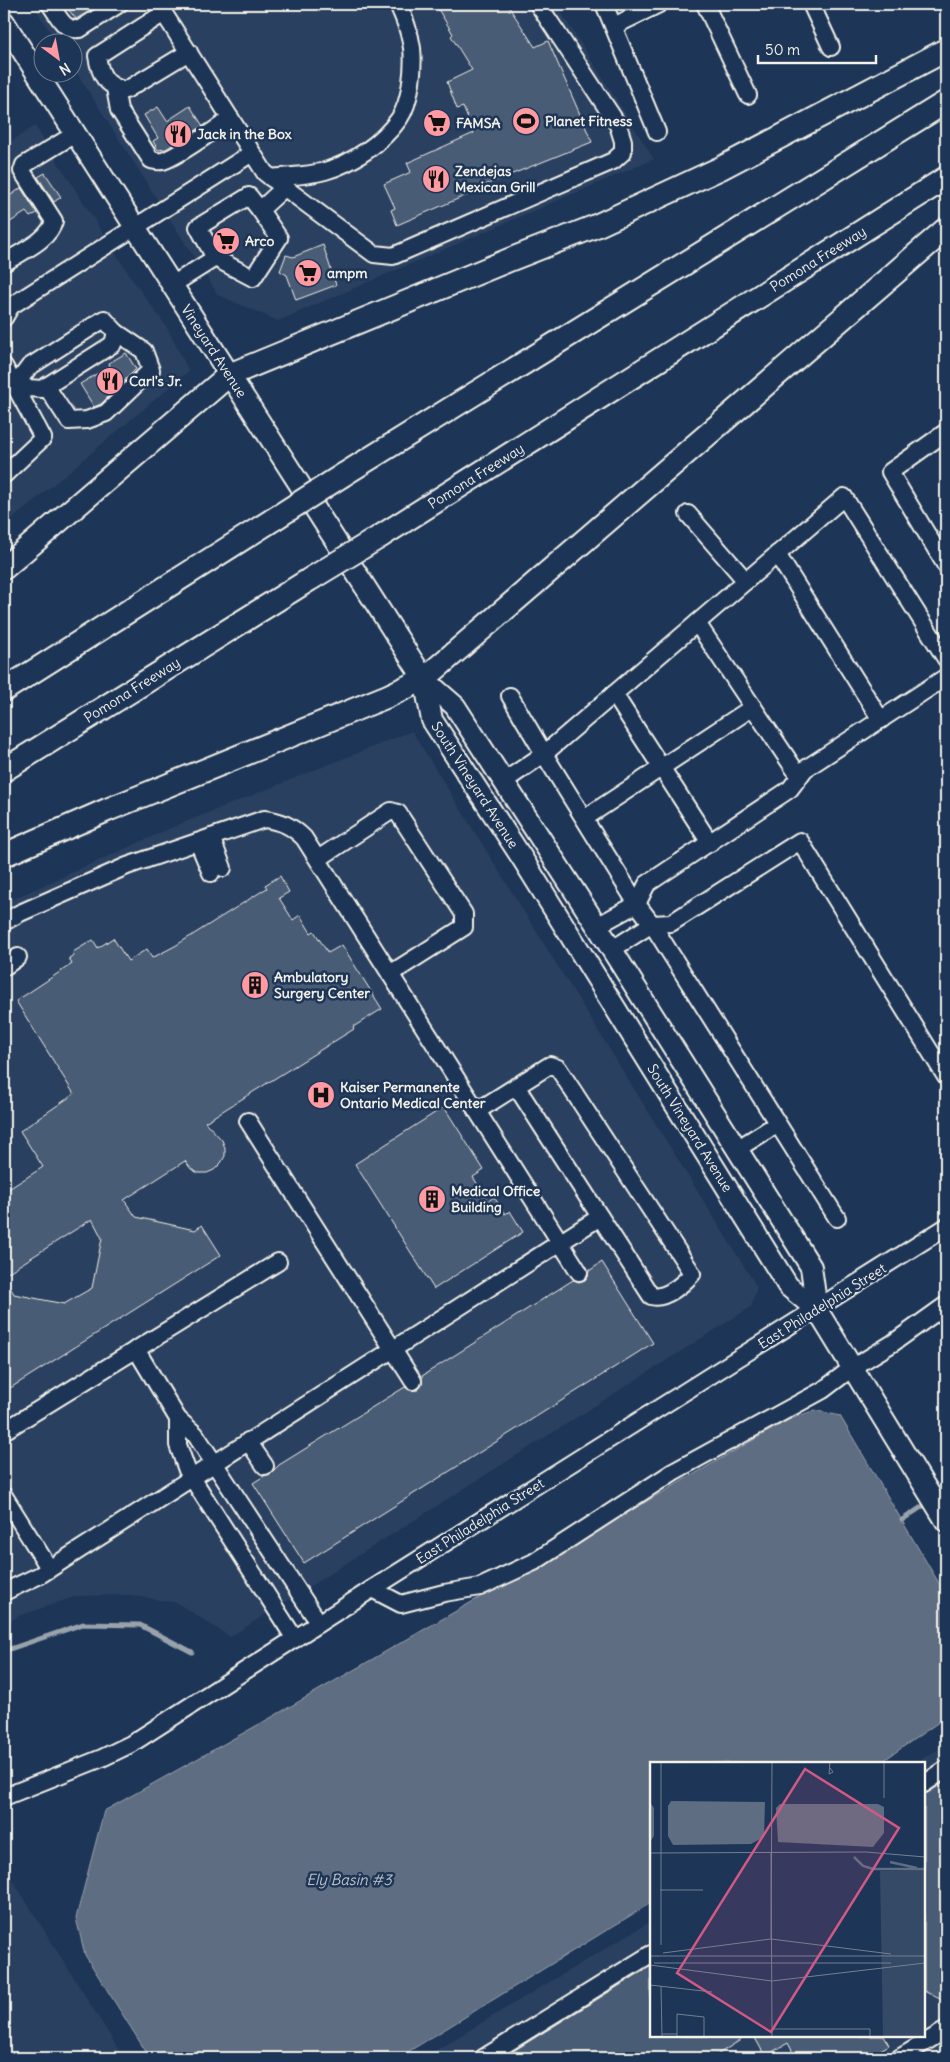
<svg xmlns="http://www.w3.org/2000/svg" width="950" height="2062" font-family="Delius,sans-serif">
	<style>
		.built { fill: #2a4060 }
		.water { fill: #5e6d82; stroke: #9aa2ab }
		.lines { fill: none; stroke-linecap: round; stroke-linejoin: round }
		.stream { stroke: #9aa2ab; stroke-width: 5 }
		.building { fill: #485b74; stroke: #f4f1e8 }
		.minor-casing { stroke: #f4f1e8; stroke-width: 20 }
		.major-casing { stroke: #f4f1e8; stroke-width: 24 }
		.highway-casing { stroke: #f4f1e8; stroke-width: 26 }
		.minor { stroke: #1d3557; stroke-width: 16 }
		.major { stroke: #1d3557; stroke-width: 20 }
		.highway { stroke: #1d3557; stroke-width: 22 }
		.highway-bridge-casing { stroke: #f4f1e8; stroke-width: 26; stroke-linecap: butt }
		.highway-bridge { stroke: #1d3557; stroke-width: 22 }
		.labels { text-anchor: middle; dominant-baseline: central; stroke-width: 5; stroke-linejoin: round; paint-order: stroke }
		.poi-label { font-size: 14px; font-weight: bold; fill: #f4f1e8; stroke: #1d3557; text-anchor: start }
		.street-label { font-size: 14px; fill: #f4f1e8; stroke: #1d3557 }
		.water-label { font-size: 15px; font-style: italic; fill: #c0c3c4; stroke: #1d3557 }
		.inset-river { fill: none; stroke: #5e6d82; stroke-width: 2.5 }
		.inset-road { fill: none; stroke: #738091; stroke-width: 1 }
		.view { fill: #d15985; fill-opacity: 0.15; stroke: #d15985; stroke-width: 2.5 }
		.inset-edge { fill: none; stroke: #f4f1e8; stroke-width: 2.5 }
	</style>
	<rect width="100%" height="100%" fill="#1d3557"/>
	<filter id="ink" filterUnits="userSpaceOnUse"><feTurbulence type="fractalNoise" baseFrequency=".02" numOctaves="2"/><feDisplacementMap in="SourceGraphic" scale="10" xChannelSelector="R" yChannelSelector="G"/><feConvolveMatrix kernelMatrix="1 2 1 2 8 2 1 2 1" color-interpolation-filters="sRGB"/></filter>
	<g filter="url(#ink)">
		<g class="built">
			<path d="M32 4H556L654 159 278 321 218 295 73 67 72 42H57Z"/>
			<path d="M35 126 132 279 166 326 189 371 4 526V146Z"/>
			<path d="M412 731 757 1287 751 1307 230 1637 177 1603 130 1595 77 1596 19 1616 4 1625V903L180 824Z"/>
			<path d="M946 1745V2058H423L651 1921V2036H924V1763H915Z"/>
			<path d="M4 1866 124 2058H4Z"/>
		</g>
		<g class="water">
			<path d="M946 1353V1394L941 1382Z"/>
			<path d="M815 1410 840 1416 946 1595V1717L880 1763H651V1903L398 2058H150L85 1955 76 1918 104 1811 272 1717 788 1420Z"/>
		</g>
		<g class="lines">
			<g class="stream">
				<path d="M936 1498 946 1491"/>
				<path d="M902 1520 929 1502"/>
				<path d="M4 1651 83 1624 140 1625 192 1652"/>
			</g>
		</g>
		<g class="building">
			<path d="M76 4H101L76 19 68 9Z"/>
			<path d="M435 4H507L535 47 548 41 592 142 480 187 481 189 397 225 391 210 395 208 384 184 411 172 407 163 474 133 463 107 457 109 447 82 472 70 451 36 453 34Z"/>
			<path d="M190 106 203 126 166 149 158 150 153 141 158 138 144 115 158 107 167 121Z"/>
			<path d="M45 173 61 197 54 202 38 177Z"/>
			<path d="M21 188 37 213 30 217 26 212 4 226V200Z"/>
			<path d="M323 245 336 285 296 300 287 275 280 271 286 255 293 257Z"/>
			<path d="M126 353 136 369 101 404 94 407 80 384 110 366 109 363Z"/>
			<path d="M280 876 289 892 279 898 293 920 300 915 311 933 314 931 328 953 342 945 382 1009 353 1027 354 1029 205 1122 222 1140 225 1148V1156L221 1163 214 1170 207 1173H198L191 1169 185 1161 124 1200 136 1217 195 1230 202 1225 221 1255 4 1392V1277L14 1294 64 1304 92 1288 102 1238 92 1219 4 1275V1192L43 1167 20 1131 74 1094 16 1001 72 964 69 958 74 955 73 952 93 940 98 948 113 938 128 961 147 949 152 958 175 946 267 888 265 885Z"/>
			<path d="M444 1107 484 1170 473 1177 488 1201 494 1197 505 1214 510 1211 523 1232 434 1289 355 1164Z"/>
			<path d="M602 1262 653 1343 304 1563 253 1483 264 1476 270 1474 279 1465 405 1387 409 1390H418L422 1385V1376L573 1280 579 1282 585 1280 588 1276 589 1271Z"/>
			<path d="M946 1781V1995L940 1999 924 1991V1795Z"/>
			<path d="M651 1966V2036H747L712 2058H502Z"/>
			<path d="M754 2036H884L889 2045 867 2058H796L788 2043 765 2056Z"/>
		</g>
		<g class="lines">
			<g class="minor-casing">
				<g id="minor">
					<path d="M50 4C58 15 64 32 80 29L119 4"/>
					<path d="M158 4 265 173 374 254 393 256 613 161 623 152V141L618 125 538 4"/>
					<path d="M604 4 657 132"/>
					<path d="M705 4 748 95"/>
					<path d="M811 4 831 47"/>
					<path d="M164 13 97 56C100 75 106 87 126 90L189 52"/>
					<path d="M614 26 659 4"/>
					<path d="M115 88 119 110 151 160C155 161 158 162 163 161 181 155 213 130 231 119"/>
					<path d="M271 178C288 176 308 176 325 171 353 163 382 143 399 119 411 102 414 67 412 48 410 32 404 18 398 4"/>
					<path d="M215 258 198 227 249 196 260 210"/>
					<path d="M4 263C20 252 49 241 54 221L22 171 24 165 75 134"/>
					<path d="M172 285 215 258 253 278 279 238 260 210 284 188"/>
					<path d="M4 318 11 306 252 153"/>
					<path d="M104 319 116 332 113 344 42 389 14 387 29 367Z"/>
					<path d="M4 366 43 438 4 475"/>
					<path d="M46 386 69 421 87 420 106 413 151 370 144 351 116 332"/>
					<path d="M946 432 890 472 946 566"/>
					<path d="M688 514 746 581"/>
					<path d="M777 554 881 720"/>
					<path d="M697 623 799 776"/>
					<path d="M614 694 710 843"/>
					<path d="M503 782 544 754 510 696"/>
					<path d="M585 818 753 707"/>
					<path d="M211 837 223 868"/>
					<path d="M198 842 211 873"/>
					<path d="M318 859 391 811 398 813 464 914V927L390 974"/>
					<path d="M4 922 20 913 127 866 264 819C281 821 292 826 304 838L579 1272"/>
					<path d="M597 926 637 904 647 884 790 789 805 769 946 677"/>
					<path d="M611 950 652 924 671 923 800 841 946 1077"/>
					<path d="M4 967 18 957"/>
					<path d="M477 1111 550 1065 558 1068 690 1270 692 1274C683 1284 665 1300 651 1296L516 1086"/>
					<path d="M248 1121 413 1381"/>
					<path d="M737 1149 777 1124"/>
					<path d="M837 1218 652 924 637 904 544 754 844 497 946 659"/>
					<path d="M136 1349 178 1419 195 1434 319 1623"/>
					<path d="M178 1419V1445L187 1470 295 1639"/>
					<path d="M4 1431 278 1262"/>
					<path d="M248 1441 265 1466"/>
					<path d="M4 1496 49 1568"/>
					<path d="M372 1589 401 1604 444 1593 480 1587 534 1562 673 1472 823 1390 852 1368 893 1343 946 1305"/>
					<path d="M4 1592 40 1575 600 1217"/>
					<path d="M924 1784 946 1769"/>
					<path d="M4 1797 102 1758 131 1744 372 1589 946 1227"/>
					<path d="M483 2058 651 1954"/>
					<path d="M899 2058 946 2030"/>
				</g>
			</g>
			<g class="major-casing">
				<g id="major">
					<path d="M4 22 424 679 455 706 597 926 811 1267 817 1310"/>
					<path d="M424 679 432 720 522 858 788 1286 817 1310 946 1521"/>
				</g>
			</g>
			<g class="highway-casing">
				<g id="highway">
					<path d="M343 475 946 102"/>
					<path d="M381 536 946 178"/>
					<path d="M4 568 229 375 509 260 596 226 721 168 946 50"/>
					<path d="M4 690 274 519"/>
					<path d="M4 770 312 578"/>
					<path d="M4 855 107 810 388 696 424 679 946 229"/>
				</g>
			</g>
			<use href="#minor" class="minor"/>
			<use href="#major" class="major"/>
			<use href="#highway" class="highway"/>
			<g class="highway-bridge-casing">
				<g id="highway-bridge">
					<path d="M274 519 343 475"/>
					<path d="M312 578 381 536"/>
				</g>
			</g>
			<use href="#highway-bridge" class="highway-bridge"/>
		</g>
	</g>
	<defs>
		<g id="stadium-disc" transform="scale(1.4375)"><circle r="9.5" fill="#ff9aa2" stroke="#1d3557"/><path d="M0-5a6.5 5 0 1 0 0 10a6.5 5 0 1 0 0-10ZM-3.5-1.8h7v3.6h-7Z" fill="#111"/></g>
		<g id="supermarket-disc" transform="scale(1.4375)"><circle r="9.5" fill="#ff9aa2" stroke="#1d3557"/><path d="M-6-5.5h2.5l.6 2H6L4.5 2H-2.5L-4.4-4H-6ZM-1.5 3.2a1.3 1.3 0 1 0 .1 0ZM3 3.2a1.3 1.3 0 1 0 .1 0Z" fill="#111"/></g>
		<g id="restaurant-disc" transform="scale(1.4375)"><circle r="9.5" fill="#ff9aa2" stroke="#1d3557"/><path d="M-5-6h1v4h1v-4h1v4h1v-4h1v5L-1.5 .5V6h-2V.5L-5-1ZM5-6V6H3V1.5H1.5Q1.5-4 5-6Z" fill="#111"/></g>
		<g id="building-disc" transform="scale(1.4375)"><circle r="9.5" fill="#ff9aa2" stroke="#1d3557"/><path d="M-4-6H4V6H1V3H-1V6H-4ZM-2.5-4.3h1.7v1.8h-1.7ZM.8-4.3h1.7v1.8H.8ZM-2.5-1h1.7V.8h-1.7ZM.8-1h1.7V.8H.8Z" fill="#111"/></g>
		<g id="hospital-disc" transform="scale(1.4375)"><circle r="9.5" fill="#ff9aa2" stroke="#1d3557"/><path d="M-5-5h3v3.5h4V-5h3V5h-3V1.5h-4V5h-3Z" fill="#111"/></g>
	</defs>
	<g fill-rule="evenodd">
		<use href="#stadium-disc" x="526" y="121"/>
		<use href="#supermarket-disc" x="437" y="123"/>
		<use href="#restaurant-disc" x="178" y="134"/>
		<use href="#restaurant-disc" x="436" y="179"/>
		<use href="#supermarket-disc" x="226" y="241"/>
		<use href="#supermarket-disc" x="308" y="273"/>
		<use href="#restaurant-disc" x="110" y="381"/>
		<use href="#building-disc" x="255" y="985"/>
		<use href="#hospital-disc" x="321" y="1095"/>
		<use href="#building-disc" x="432" y="1199"/>
	</g>
	<g class="labels">
		<g class="poi-label">
			<text x="545" y="121">Planet Fitness</text>
			<text x="456" y="123">FAMSA</text>
			<text x="197" y="134">Jack in the Box</text>
			<text x="455" y="171">Zendejas<tspan x="455" dy="16">Mexican Grill</tspan></text>
			<text x="245" y="241">Arco</text>
			<text x="327" y="273">ampm</text>
			<text x="129" y="381">Carl's Jr.</text>
			<text x="274" y="977">Ambulatory<tspan x="274" dy="16">Surgery Center</tspan></text>
			<text x="340" y="1087">Kaiser Permanente<tspan x="340" dy="16">Ontario Medical Center</tspan></text>
			<text x="451" y="1191">Medical Office<tspan x="451" dy="16">Building</tspan></text>
		</g>
		<g class="street-label">
			<text transform="translate(818 259) rotate(-32)">Pomona Freeway</text>
			<text transform="translate(214 351) rotate(57)">Vineyard Avenue</text>
			<text transform="translate(476 476) rotate(-32)">Pomona Freeway</text>
			<text transform="translate(132 690) rotate(-32)">Pomona Freeway</text>
			<text transform="translate(475 785) rotate(57)">South Vineyard Avenue</text>
			<text transform="translate(690 1128) rotate(58)">South Vineyard Avenue</text>
			<text transform="translate(822 1306) rotate(-32)">East Philadelphia Street</text>
			<text transform="translate(480 1521) rotate(-32)">East Philadelphia Street</text>
		</g>
		<g class="water-label">
			<text x="349" y="1879">Ely Basin #3</text>
		</g>
	</g>
	<g transform="translate(650 1762)">
		<rect width="275" height="275" fill="#1d3557"/>
		<path d="M275 108V275H233L230 109Z" fill="#354a67"/>
		<path d="M21 39 115 40 114 75 101 82 23 83 18 74V44ZM0 40 4 46V74L0 80ZM130 42H228L234 45V71L223 85 128 80 126 46Z" fill="#5e6d82"/>
		<path class="inset-river" d="M204 95 213 104 223 107H275M240 100 267 106"/>
		<path class="inset-road" d="M180 6 183 10 179 12 180 0M234 36V0M121 90 122 275M0 91 216 90 275 95M10 128H53M121 177 122 0M11 183V0M13 191 121 177 241 192M0 194H275M4 201H241M0 203 122 219 275 201M0 223 62 230M11 224 12 275M122 267H220V275M12 272H27M27 275V252L54 255V275"/>
		<path class="view" d="M155 7 249 66 121 270 27 211Z"/>
		<rect width="275" height="275" class="inset-edge"/>
	</g>
	<rect width="950" height="2062" fill="none" stroke="#1d3557" stroke-width="20"/>
	<rect x="10" y="10" width="930" height="2042" fill="none" stroke="#f4f1e8" stroke-width="2" filter="url(#ink)"/>
	<g transform="translate(58 58) rotate(148)"><circle r="24" fill="#1d3557" stroke="#738091"/>
	<path d="M0-4L9 19L0 12L-9 19Z" fill="#ff9aa2"/>
	<text y="-8" font-size="14" font-weight="bold" text-anchor="middle" fill="#f4f1e8">N</text>
	</g>
	<path d="M758 55v8h118v-8" fill="none" stroke="#f4f1e8" stroke-width="2.5"/>
	<text x="765" y="55" font-size="15" fill="#f4f1e8" stroke="#1d3557" stroke-width="4" paint-order="stroke">50 m</text>
</svg>
